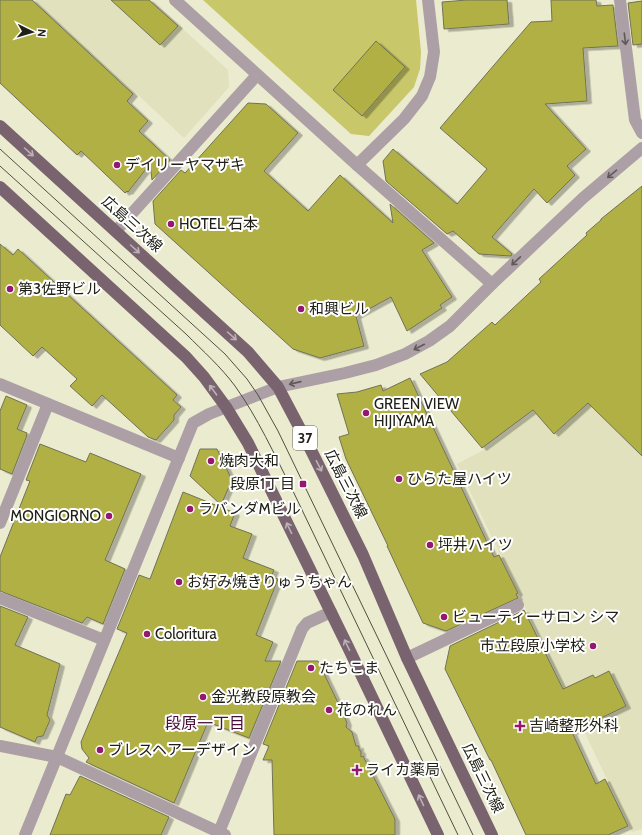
<svg xmlns="http://www.w3.org/2000/svg" width="642" height="835" font-family="Cabin,'Noto Sans JP',sans-serif">
	<style>
		.built { fill: #e1e1bd }
		.green { fill: #c8c769 }
		.building { fill: #b1b044; stroke: #717258; filter: url(#shadow) }
		.lines { fill: none; stroke-linecap: round; stroke-linejoin: round }
		.minor { stroke: #aca0a6; stroke-width: 12 }
		.major { stroke: #78636f; stroke-width: 12 }
		.tram { stroke: #505041; stroke-width: 1 }
		.oneway { stroke: #5f5a57 }
		.oneway2 { stroke: #bcb1b7 }
		.poi-dot { fill: #941772; stroke: #fff; stroke-width: 1.5 }
		.labels { text-anchor: middle; dominant-baseline: central; stroke-width: 4; stroke-linejoin: round; paint-order: stroke }
		.shield { fill: #fff; stroke: #63635c; stroke-width: 1 }
		.shield-label { font-size: 14px; font-weight: bold; fill: #202016 }
		.poi-label { font-size: 15px; fill: #202016; stroke: #fff; text-anchor: start }
		.street-label { font-size: 15px; fill: #202016; stroke: #fff }
		.neighbourhood-label { font-size: 16px; fill: #4a0f38; stroke: #fff }
	</style>
	<defs>
		<filter id="shadow"><feDropShadow dx="4.5" dy="2.5" stdDeviation="0" flood-color="#0004"/></filter>
	</defs>
	<rect width="100%" height="100%" fill="#ebebcf"/>
	<g class="built">
		<path d="M0 0H151L228 70 229 87 184 138 136 93 78 156 0 84Z"/>
		<path d="M642 312V829L632 832 457 464 491 446 531 416Z"/>
	</g>
	<path class="green" d="M203 0H416L421 52 420 69 414 87 369 136 351 134Z"/>
	<g class="building">
		<path d="M0 0H32L133 94 127 101 148 121 139 131 170 160 152 180 150 164 128 192 127 191 125 193 81 151 77 155 0 83Z"/>
		<path d="M111 0H149L178 26 160 45Z"/>
		<path d="M467 0H507L509 24 444 29 442 2Z"/>
		<path d="M551 0H596L597 6 613 5 618 46 583 48 587 101 545 104 586 149 567 166 575 175 547 203 534 189 492 237 512 254 511 256 479 254 453 231 447 234 386 181 383 161 393 149 457 204 487 169 440 128 531 22 552 21Z"/>
		<path d="M642 1V44L633 45 628 3Z"/>
		<path d="M376 41 405 67 362 116 333 90Z"/>
		<path d="M248 103 266 104 298 133 264 171 308 211 340 175 393 223 390 204 434 243 422 250 452 297 440 305 442 308 407 331 391 297 356 316 364 346 320 358 293 349 155 224 153 201 181 170 185 173Z"/>
		<path d="M642 186V456L588 403 554 434 533 410 482 448 420 374 447 362 492 322 495 325 541 282 539 279 587 235 586 233 601 220V219Z"/>
		<path d="M0 244 13 255 18 249 177 395 173 400 181 407 174 415V420L156 440 148 437 102 395 92 406 70 386 77 379 42 347 33 356 0 325Z"/>
		<path d="M410 378 494 557 499 555 518 593 516 594 518 598 446 631 423 623 387 546H388L346 459 339 437 349 434 337 394 357 392 381 385 383 391Z"/>
		<path d="M6 396 27 405 17 429 27 433 26 438 12 474 0 469V411Z"/>
		<path d="M40 444 86 462 90 453 141 474 105 560 125 569 103 624 87 617 82 623 0 591V557L30 481 26 480Z"/>
		<path d="M200 449H217L232 480 221 505 190 476Z"/>
		<path d="M183 492 235 513 230 526 252 534 243 558 274 570 271 577 278 579 256 635 273 642 265 661H281L249 738 208 722 174 803 86 762 89 758 82 749 81 742 127 633 117 629 139 575 150 579Z"/>
		<path d="M0 606 28 617 15 645 60 664 47 715 50 720 43 736 37 737 35 742 0 727Z"/>
		<path d="M524 610 563 689 593 675 595 678 609 671 626 706 572 732 596 784 605 779 628 826 608 835H526L491 760H490L445 669 450 646Z"/>
		<path d="M297 661H318L341 709 347 723 346 727 352 732 356 746H359V750L361 751V757L363 756 395 819V835H274L272 760H263L269 746 263 744Z"/>
		<path d="M80 776 169 817 161 835H50L66 794 70 795Z"/>
	</g>
	<g class="lines">
		<g class="minor">
			<path d="M175 0 357 165 492 284"/>
			<path d="M620 0 635 120 642 133"/>
			<path d="M357 165 404 119 422 96 430 77 434 52 428 0"/>
			<path d="M116 231 257 75"/>
			<path d="M0 384 179 458"/>
			<path d="M0 523 48 404"/>
			<path d="M0 598 104 640"/>
			<path d="M407 658 518 605"/>
			<path d="M0 746 57 757 225 835"/>
			<path d="M219 832 302 629 307 623 331 612"/>
			<path d="M25 835 193 423 209 414 278 387 345 373 376 365 405 354 429 341 450 326 492 284 583 198 642 148"/>
		</g>
		<g class="major">
			<path d="M0 126 248 352 278 387 306 440 363 555 407 658 492 835"/>
			<path d="M0 187 186 357 204 377 226 407 248 443 347 645 438 835"/>
		</g>
		<g class="tram">
			<path d="M0 149 225 354 247 379 258 395 278 431 473 835"/>
			<path d="M0 166 186 334C203 351 221 367 235 386 258 418 274 454 292 489L458 835"/>
		</g>
	</g>
	<defs><path id="oneway-shaft" d="M-6 0H5M1.5-3L5.5 0L1.5 3" fill="none" stroke-width="1.6" stroke-linecap="round" stroke-linejoin="round"/></defs>
	<g class="oneway">
		<use href="#oneway-shaft" transform="translate(625 39) rotate(83)"/>
		<use href="#oneway-shaft" transform="translate(612 174) rotate(140)"/>
		<use href="#oneway-shaft" transform="translate(516 261) rotate(137)"/>
		<use href="#oneway-shaft" transform="translate(419 347) rotate(153)"/>
		<use href="#oneway-shaft" transform="translate(295 383) rotate(167)"/>
	</g>
	<g class="oneway2">
		<use href="#oneway-shaft" transform="translate(29 152) rotate(42)"/>
		<use href="#oneway-shaft" transform="translate(135 249) rotate(42)"/>
		<use href="#oneway-shaft" transform="translate(232 336) rotate(42)"/>
		<use href="#oneway-shaft" transform="translate(213 390) rotate(-127)"/>
		<use href="#oneway-shaft" transform="translate(319 466) rotate(63)"/>
		<use href="#oneway-shaft" transform="translate(289 528) rotate(-116)"/>
		<use href="#oneway-shaft" transform="translate(347 645) rotate(-116)"/>
		<use href="#oneway-shaft" transform="translate(421 800) rotate(-115)"/>
	</g>
	<g class="poi-dot">
		<circle cx="117" cy="165" r="4"/>
		<circle cx="171" cy="224" r="4"/>
		<circle cx="10" cy="289" r="4"/>
		<circle cx="301" cy="309" r="4"/>
		<circle cx="366" cy="413" r="4"/>
		<circle cx="211" cy="461" r="4"/>
		<circle cx="399" cy="479" r="4"/>
		<rect x="299" y="480" width="8" height="8" rx="2"/>
		<circle cx="190" cy="509" r="4"/>
		<circle cx="109" cy="516" r="4"/>
		<circle cx="430" cy="545" r="4"/>
		<circle cx="179" cy="582" r="4"/>
		<circle cx="444" cy="617" r="4"/>
		<circle cx="147" cy="634" r="4"/>
		<circle cx="593" cy="646" r="4"/>
		<circle cx="311" cy="668" r="4"/>
		<circle cx="203" cy="697" r="4"/>
		<circle cx="329" cy="710" r="4"/>
		<path d="M518 720h4v4h4v4h-4v4h-4v-4h-4v-4h4z"/>
		<circle cx="100" cy="750" r="4"/>
		<path d="M355 764h4v4h4v4h-4v4h-4v-4h-4v-4h4z"/>
	</g>
	<g class="labels">
		<rect class="shield" x="293" y="426" width="24" height="24" rx="3"/>
		<g class="shield-label">
			<text x="305" y="438">37</text>
		</g>
		<g class="poi-label">
			<text x="125" y="165">デイリーヤマザキ</text>
			<text x="179" y="224">HOTEL 石本</text>
			<text x="18" y="289">第3佐野ビル</text>
			<text x="309" y="309">和興ビル</text>
			<text x="374" y="404">GREEN VIEW<tspan x="374" dy="17">HIJIYAMA</tspan></text>
			<text x="219" y="461">焼肉大和</text>
			<text x="407" y="479">ひらた屋ハイツ</text>
			<text x="295" y="484" text-anchor="end">段原1丁目</text>
			<text x="198" y="509">ラバンダMビル</text>
			<text x="101" y="516" text-anchor="end">MONGIORNO</text>
			<text x="438" y="545">坪井ハイツ</text>
			<text x="187" y="582">お好み焼きりゅうちゃん</text>
			<text x="452" y="617">ビューティーサロン シマ</text>
			<text x="155" y="634">Coloritura</text>
			<text x="585" y="646" text-anchor="end">市立段原小学校</text>
			<text x="319" y="668">たちこま</text>
			<text x="211" y="697">金光教段原教会</text>
			<text x="337" y="710">花のれん</text>
			<text x="529" y="726">吉崎整形外科</text>
			<text x="108" y="750">ブレスヘアーデザイン</text>
			<text x="365" y="770">ライカ薬局</text>
		</g>
		<g class="street-label">
			<text transform="translate(132 224) rotate(42)">広島三次線</text>
			<text transform="translate(346 484) rotate(63)">広島三次線</text>
			<text transform="translate(483 778) rotate(64)">広島三次線</text>
		</g>
		<g class="neighbourhood-label">
			<text x="205" y="723">段原一丁目</text>
		</g>
	</g>
	<g transform="translate(32 32) rotate(95)" stroke="#ffffff" stroke-width="3" paint-order="stroke">
	<path d="M0-3L7 15L0 10L-7 15Z" fill="#202016"/>
	<text y="-6" font-size="11" font-weight="bold" text-anchor="middle" fill="#202016">N</text>
	</g>
</svg>
